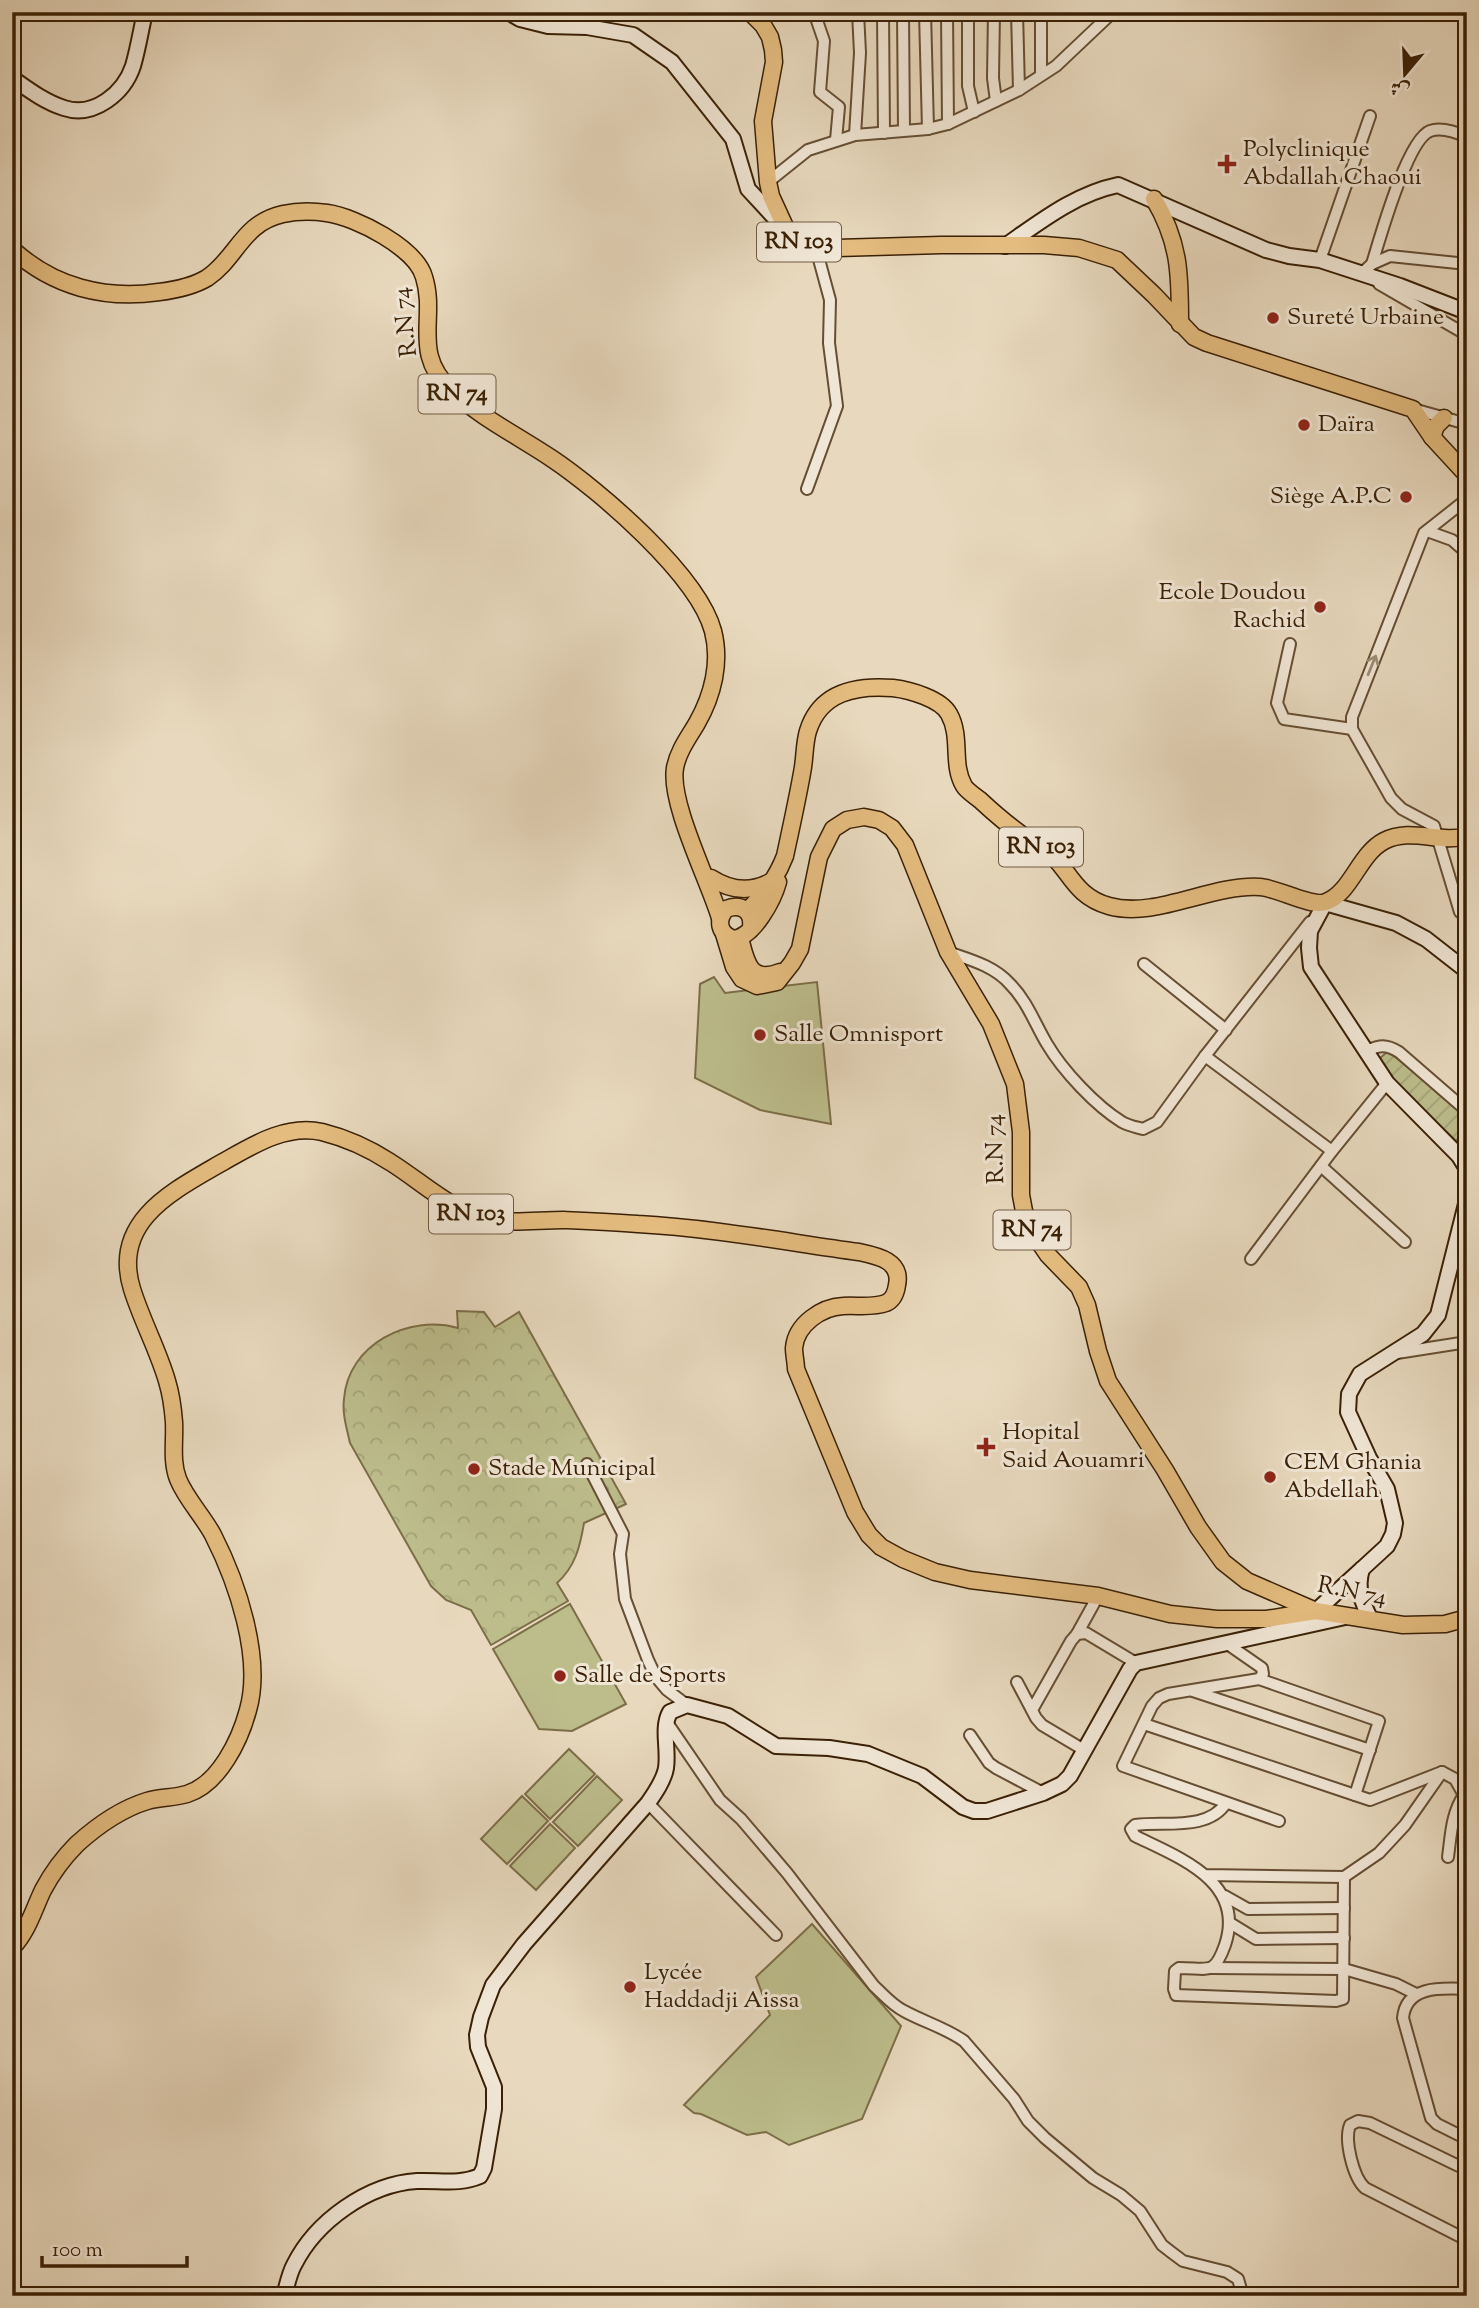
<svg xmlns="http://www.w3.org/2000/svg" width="1479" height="2308" font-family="'Sorts Mill Goudy',Amiri,serif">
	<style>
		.grass { fill: #bdbd8c; stroke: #7c6e48; stroke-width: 2 }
		.forest { fill: url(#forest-crowns); stroke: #7c6e48; stroke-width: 2 }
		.garden { fill: url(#garden-furrows); stroke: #7c6e48; stroke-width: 2 }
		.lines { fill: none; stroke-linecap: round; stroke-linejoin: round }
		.street-casing { stroke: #664e33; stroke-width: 14 }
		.secondary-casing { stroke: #3a2005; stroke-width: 18 }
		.primary-casing { stroke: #3a2005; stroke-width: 19 }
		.street { stroke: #f0e6d5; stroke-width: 10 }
		.secondary { stroke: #f0e6d5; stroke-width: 14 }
		.primary { stroke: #e4bc7f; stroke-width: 16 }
		.oneway { stroke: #9e8d77 }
		.poi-dot { fill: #8f2418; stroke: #f0e6d5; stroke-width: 2.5 }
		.labels { text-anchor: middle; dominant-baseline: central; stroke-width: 6; stroke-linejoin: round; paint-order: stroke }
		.shield { fill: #f0e6d5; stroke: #715b43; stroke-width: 2 }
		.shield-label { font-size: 23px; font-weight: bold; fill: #3a2005 }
		.poi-label { font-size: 24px; fill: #3a2005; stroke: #f0e6d5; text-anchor: start }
		.street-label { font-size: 24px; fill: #3a2005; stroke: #f0e6d5 }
	</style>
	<defs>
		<pattern id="forest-crowns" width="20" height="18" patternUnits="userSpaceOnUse" patternTransform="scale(1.75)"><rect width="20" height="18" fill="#bdbd8c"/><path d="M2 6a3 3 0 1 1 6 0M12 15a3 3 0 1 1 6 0" fill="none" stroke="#a3a277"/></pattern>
		<pattern id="garden-furrows" width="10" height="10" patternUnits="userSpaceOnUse" patternTransform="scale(1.75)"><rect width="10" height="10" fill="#bdbd8c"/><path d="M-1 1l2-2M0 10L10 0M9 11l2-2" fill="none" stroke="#a3a277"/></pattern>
	</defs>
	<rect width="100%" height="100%" fill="#e8d9be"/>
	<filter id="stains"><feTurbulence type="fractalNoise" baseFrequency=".00286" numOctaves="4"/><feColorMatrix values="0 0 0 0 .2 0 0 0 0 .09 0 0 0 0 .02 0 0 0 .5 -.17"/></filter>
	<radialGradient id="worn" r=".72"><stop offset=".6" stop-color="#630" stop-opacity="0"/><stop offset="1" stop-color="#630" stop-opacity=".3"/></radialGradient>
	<g class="grass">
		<path d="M714 977 725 993 817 982 831 1124 760 1110 695 1078 700 984Z"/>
		<path d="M570 1604 626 1704 572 1731 539 1729 493 1649Z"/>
		<path d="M569 1749 595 1774 550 1819 525 1794Z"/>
		<path d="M597 1776 622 1800 578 1846 553 1822Z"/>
		<path d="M522 1796 548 1821 507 1864 481 1839Z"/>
		<path d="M550 1824 575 1848 536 1890 510 1866Z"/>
		<path d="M812 1924 901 2026 862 2119 789 2145 766 2132 747 2135 701 2114 694 2113 684 2105 770 2015 756 1977Z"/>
	</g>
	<path class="forest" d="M457 1311 484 1312 495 1327 519 1312 626 1504 584 1523C580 1547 575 1567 557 1583L568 1601 491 1645 471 1610 446 1600 431 1586 350 1443C347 1429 342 1414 344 1399 348 1344 409 1314 458 1328Z"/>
	<path class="garden" d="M1388 1051 1467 1116V1127L1456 1141 1391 1078 1379 1059Z"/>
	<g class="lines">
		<g class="street-casing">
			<g id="street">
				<path d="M814 12 824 41 820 92 839 107 836 140"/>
				<path d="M883 12 884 133"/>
				<path d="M903 12 904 130"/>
				<path d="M925 12 928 129"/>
				<path d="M947 12 948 124"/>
				<path d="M968 12V86L974 112"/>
				<path d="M994 12 993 78 996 101"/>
				<path d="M1017 12 1019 90"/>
				<path d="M1041 12V75"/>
				<path d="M855 135 860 53 858 12"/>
				<path d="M768 182 808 150 855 135 928 129 948 124 1019 90 1056 66 1113 12"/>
				<path d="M1320 260 1370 116"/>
				<path d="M1372 264C1380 238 1407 140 1430 131 1441 127 1456 132 1467 137"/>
				<path d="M1365 276 1361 274 1372 264 1390 256 1467 264"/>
				<path d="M1379 284 1467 335"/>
				<path d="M1413 409 1467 424"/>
				<path d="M807 489 837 406 829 343 830 300 817 252"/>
				<path d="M1467 499 1424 533 1352 717V729L1391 798 1402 809 1434 826 1460 912 1467 918"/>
				<path d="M1427 531 1452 540 1467 553"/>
				<path d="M1290 644 1277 703 1284 719 1352 729"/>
				<path d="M948 952C971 960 994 966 1010 984 1027 1001 1035 1024 1047 1044 1063 1071 1096 1106 1122 1122 1129 1126 1136 1127 1143 1129L1157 1122 1205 1056 1310 922"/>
				<path d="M1144 964 1226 1030"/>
				<path d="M1366 1051C1380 1045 1386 1044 1399 1052L1467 1111"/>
				<path d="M1205 1056 1332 1151"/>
				<path d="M1321 1166 1405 1242"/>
				<path d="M1251 1259 1332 1151 1387 1083"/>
				<path d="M1397 1353 1467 1342"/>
				<path d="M587 1464 623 1534 620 1554 625 1599 648 1660 656 1677 667 1690 687 1705"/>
				<path d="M1077 1634 1098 1596"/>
				<path d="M1226 1643 1262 1668 1263 1674 1259 1679 1168 1694 1159 1698 1152 1706 1123 1766 1279 1821"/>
				<path d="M1017 1682 1036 1718 1042 1725 1084 1750"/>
				<path d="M1193 1691 1370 1750"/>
				<path d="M1032 1710 1071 1641 1077 1634 1086 1633 1136 1663"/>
				<path d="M666 1721 720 1800 741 1819 787 1873 874 1986C884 1995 892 2005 904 2011 924 2022 946 2028 964 2041L1014 2099 1028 2121 1045 2138 1093 2178 1121 2195 1140 2211 1162 2245 1171 2252 1183 2261 1227 2272 1238 2279 1243 2296"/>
				<path d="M1144 1724 1355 1795 1379 1721 1259 1679"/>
				<path d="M970 1735 989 1763 996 1768 1043 1793"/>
				<path d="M1355 1795 1370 1800 1442 1772 1455 1779 1464 1795"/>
				<path d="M648 1803 776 1935"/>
				<path d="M1448 1857C1451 1836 1451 1814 1464 1795L1467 1797"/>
				<path d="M1205 1875 1344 1877 1343 1999 1336 2001 1176 1995 1174 1989 1175 1971 1179 1968C1209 1968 1214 1976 1225 1945 1246 1882 1180 1858 1135 1836L1131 1829 1135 1825C1165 1821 1208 1831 1226 1803"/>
				<path d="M1344 1877 1379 1853 1405 1825 1442 1772"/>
				<path d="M1225 1896 1248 1909 1344 1908"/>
				<path d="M1230 1923 1256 1939 1344 1938"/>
				<path d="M1212 1968 1344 1969 1396 1984 1416 1994"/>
				<path d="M1467 1989C1442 1988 1406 1985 1403 2018L1431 2118 1437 2124 1467 2139"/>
				<path d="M1467 2170 1370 2123 1358 2121 1350 2125C1344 2140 1353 2177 1365 2188L1467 2240"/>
			</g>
		</g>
		<g class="secondary-casing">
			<g id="secondary">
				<path d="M508 12 520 19 548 26 587 27 633 35 672 62 733 139 748 189 785 229"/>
				<path d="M12 78C29 90 45 102 64 108 94 118 124 93 133 66 138 49 141 30 145 12"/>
				<path d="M1005 246C1041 221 1075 194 1118 185L1266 250 1289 256 1320 260 1400 286 1467 312"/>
				<path d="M1467 971 1426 939 1396 923 1325 903 1310 931 1309 948 1311 967 1387 1083 1459 1156 1467 1169"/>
				<path d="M1362 1569 1387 1546 1393 1534 1395 1523 1387 1489 1369 1458 1348 1412 1349 1394 1360 1374 1423 1334 1438 1315 1467 1200"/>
				<path d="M1316 1611 1362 1569C1356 1589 1362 1602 1371 1620"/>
				<path d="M284 2296C287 2286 289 2274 294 2265 316 2221 368 2184 417 2181 440 2180 459 2185 480 2176L484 2168 494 2109V2087L478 2047 477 2035 481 2017 493 1985 524 1944 648 1803C655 1793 664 1780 666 1768 669 1749 661 1728 670 1712L687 1705 728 1716 776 1746 829 1748 868 1754 922 1776 963 1807 974 1811H987L1043 1793 1062 1784 1070 1776 1130 1669 1136 1663 1345 1617"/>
			</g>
		</g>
		<g class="primary-casing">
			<g id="primary">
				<path d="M750 12 763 25 770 37 773 50 774 62 763 121 768 182 771 196 787 231 803 245 817 252 837 248 941 245H1044L1079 248 1117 260 1154 295 1194 337 1207 343 1413 409 1432 437 1467 475"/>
				<path d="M1154 199C1180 243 1180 275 1180 324"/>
				<path d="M12 249C53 287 105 300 159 292 175 290 192 287 207 278 237 258 242 223 283 214 297 211 313 211 327 213 356 217 416 248 424 277 437 318 411 353 451 390 480 417 518 436 551 458 599 490 698 575 713 631 721 662 713 695 697 723 689 737 678 751 675 768 669 803 709 881 720 918"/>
				<path d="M1432 437 1436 426 1444 418"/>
				<path d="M711 878C731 891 751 893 772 881"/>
				<path d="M747 911C764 895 777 877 785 856 791 828 797 801 802 773 805 759 804 744 808 731 820 692 856 685 893 688 910 690 941 699 949 714 962 737 951 764 964 786 967 791 975 796 980 800 994 813 1009 826 1025 837 1030 841 1037 843 1043 847 1069 866 1072 896 1109 906 1156 919 1211 884 1260 887 1278 888 1312 908 1326 902 1351 893 1359 854 1384 841 1411 827 1440 844 1467 836"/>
				<path d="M751 927C753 911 741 903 726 909 716 921 719 934 734 939 754 936 773 900 778 882"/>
				<path d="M724 934 734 967 742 979 757 986 777 982 792 963 800 949 819 857 833 829 847 820 864 817 879 820 892 828 905 845 948 952 991 1024 1015 1084 1021 1132V1195L1024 1211 1033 1233 1048 1255 1079 1287 1087 1305 1098 1351 1108 1381 1165 1470 1198 1527 1223 1562 1247 1581 1316 1611 1403 1625 1445 1624 1467 1618"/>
				<path d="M740 938C746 961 749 984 780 972"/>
				<path d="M12 1948C28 1931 33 1911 43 1890 52 1873 63 1858 77 1844 97 1826 121 1809 147 1801 160 1797 174 1798 187 1794 219 1784 240 1740 248 1710 263 1658 237 1582 213 1535 203 1516 186 1499 178 1479 171 1461 175 1441 174 1422 173 1409 171 1394 167 1381 158 1350 142 1321 132 1289 111 1221 173 1191 223 1162 253 1145 286 1124 322 1132 346 1138 370 1149 390 1162 424 1183 456 1216 498 1221 519 1223 542 1220 564 1220 588 1221 613 1222 638 1224 712 1228 786 1242 859 1252 878 1256 902 1261 897 1285 896 1292 893 1300 886 1303 873 1308 857 1305 843 1306 822 1307 796 1324 794 1348 794 1355 796 1363 796 1369L855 1512 869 1535 881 1547 903 1559 935 1572 970 1580 1098 1596 1170 1614 1217 1619H1267L1316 1611"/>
			</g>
		</g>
		<use href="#street" class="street"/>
		<use href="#secondary" class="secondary"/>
		<use href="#primary" class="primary"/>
	</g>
	<defs><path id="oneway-shaft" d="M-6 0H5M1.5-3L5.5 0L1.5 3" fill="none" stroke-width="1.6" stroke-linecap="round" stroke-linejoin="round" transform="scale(1.75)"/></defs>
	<use class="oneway" href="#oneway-shaft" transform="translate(1372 665) rotate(-68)"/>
	<g class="poi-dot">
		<path d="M1223.5 153.5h7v7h7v7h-7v7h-7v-7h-7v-7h7z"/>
		<circle cx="1273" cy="318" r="7"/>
		<circle cx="1304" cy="425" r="7"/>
		<circle cx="1406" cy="497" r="7"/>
		<circle cx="1320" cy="607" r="7"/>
		<circle cx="760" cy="1035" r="7"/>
		<path d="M982.5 1436.5h7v7h7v7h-7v7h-7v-7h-7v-7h7z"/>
		<circle cx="474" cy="1469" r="7"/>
		<circle cx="1270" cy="1477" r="7"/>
		<circle cx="560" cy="1676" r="7"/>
		<circle cx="630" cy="1987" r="7"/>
	</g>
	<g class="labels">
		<g class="shield">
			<rect x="757" y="222.5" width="84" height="39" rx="5"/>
			<rect x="418.5" y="374.5" width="77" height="39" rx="5"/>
			<rect x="999" y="827.5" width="84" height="39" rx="5"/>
			<rect x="429" y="1194.5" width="84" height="39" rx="5"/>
			<rect x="993.5" y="1210.5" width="77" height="39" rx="5"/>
		</g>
		<g class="shield-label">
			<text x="799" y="242">RN 103</text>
			<text x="457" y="394">RN 74</text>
			<text x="1041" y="847">RN 103</text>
			<text x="471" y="1214">RN 103</text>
			<text x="1032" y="1230">RN 74</text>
		</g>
		<g class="poi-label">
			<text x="1243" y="150">Polyclinique<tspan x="1243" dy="28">Abdallah Chaoui</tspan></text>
			<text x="1287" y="318">Sureté Urbaine</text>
			<text x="1318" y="425">Daïra</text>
			<text x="1392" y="497" text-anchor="end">Siège A.P.C</text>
			<text x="1306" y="593" text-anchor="end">Ecole Doudou<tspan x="1306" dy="28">Rachid</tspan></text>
			<text x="774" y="1035">Salle Omnisport</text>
			<text x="1002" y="1433">Hopital<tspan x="1002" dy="28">Said Aouamri</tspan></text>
			<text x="1284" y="1463">CEM Ghania<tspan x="1284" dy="28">Abdellah</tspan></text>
			<text x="488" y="1469">Stade Municipal</text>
			<text x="574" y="1676">Salle de Sports</text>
			<text x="644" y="1973">Lycée<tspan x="644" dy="28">Haddadji Aissa</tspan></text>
		</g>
		<g class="street-label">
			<text transform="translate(406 322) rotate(-97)">R.N 74</text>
			<text transform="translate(996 1149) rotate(-92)">R.N 74</text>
			<text transform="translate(1352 1592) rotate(11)">R.N 74</text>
		</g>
	</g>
	<rect width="1479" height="2308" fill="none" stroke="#e8d9be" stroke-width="42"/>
	<rect x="14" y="14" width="1451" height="2280" fill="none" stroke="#3a2005" stroke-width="3.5"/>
	<rect x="21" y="21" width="1437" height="2266" fill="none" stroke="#3a2005" stroke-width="2"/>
	<g transform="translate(1405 74) rotate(199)" stroke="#f0e6d5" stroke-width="5" paint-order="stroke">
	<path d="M0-5L12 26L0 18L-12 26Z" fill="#3a2005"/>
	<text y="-10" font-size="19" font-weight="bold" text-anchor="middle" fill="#3a2005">ش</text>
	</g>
	<path d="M42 2256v10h145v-10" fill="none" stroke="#3a2005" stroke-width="3.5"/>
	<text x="52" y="2256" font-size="21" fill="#3a2005" stroke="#f0e6d5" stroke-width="5" paint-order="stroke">100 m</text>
	<rect width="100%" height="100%" filter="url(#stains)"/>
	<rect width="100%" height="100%" fill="url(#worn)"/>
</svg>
